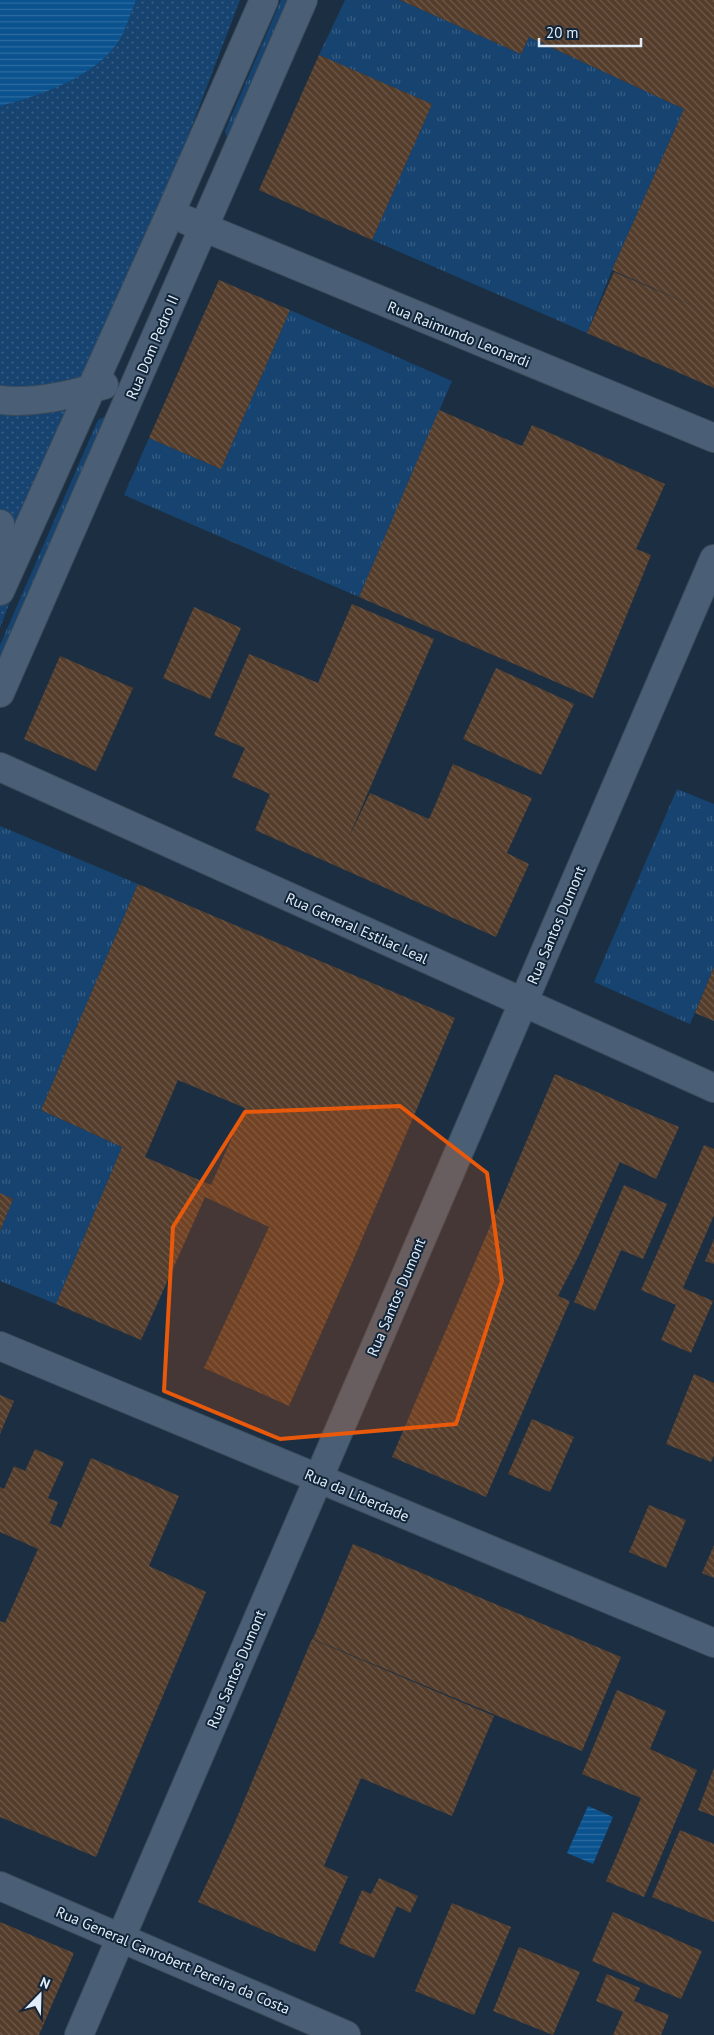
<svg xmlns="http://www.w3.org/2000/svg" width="714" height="2035" font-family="'PT Sans',sans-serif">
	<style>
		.grass { fill: url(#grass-tufts) }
		.park { fill: url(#park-dots) }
		.water { fill: url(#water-rules) }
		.building { fill: url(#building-back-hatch); fill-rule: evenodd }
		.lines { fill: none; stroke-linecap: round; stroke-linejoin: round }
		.minor-casing { stroke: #3a4a5a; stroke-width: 30 }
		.minor { stroke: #4a5f75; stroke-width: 28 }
		.marked { fill: #e8590c; fill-opacity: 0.2; stroke: #e8590c; stroke-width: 4; stroke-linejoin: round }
		.labels { text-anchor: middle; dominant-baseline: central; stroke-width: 4; stroke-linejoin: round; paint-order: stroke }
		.street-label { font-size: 15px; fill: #e1edfa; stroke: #122538 }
	</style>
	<defs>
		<pattern id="grass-tufts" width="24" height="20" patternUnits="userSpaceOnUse" patternTransform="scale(1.25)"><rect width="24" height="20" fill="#16436f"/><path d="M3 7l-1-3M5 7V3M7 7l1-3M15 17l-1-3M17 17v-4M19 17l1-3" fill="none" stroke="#385e84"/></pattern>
		<pattern id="park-dots" width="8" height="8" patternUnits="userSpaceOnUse" patternTransform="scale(1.25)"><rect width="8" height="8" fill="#16436f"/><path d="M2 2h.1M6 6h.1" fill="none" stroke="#385e84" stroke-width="1.8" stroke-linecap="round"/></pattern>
		<pattern id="water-rules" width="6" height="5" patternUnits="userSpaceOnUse" patternTransform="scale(1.25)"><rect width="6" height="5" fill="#0b538f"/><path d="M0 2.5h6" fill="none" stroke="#2e6ca0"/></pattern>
		<pattern id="building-back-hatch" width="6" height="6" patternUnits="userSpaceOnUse" patternTransform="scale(1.25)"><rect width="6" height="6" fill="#553d2b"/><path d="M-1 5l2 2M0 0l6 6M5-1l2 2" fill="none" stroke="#6d594b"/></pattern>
	</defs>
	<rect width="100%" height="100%" fill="#1c2f42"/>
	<g class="grass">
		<path d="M281 0H291L233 135 227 138 225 131Z"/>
		<path d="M345 0H400L521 54 529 37 684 109 612 270 587 333 372 240 432 104 319 55Z"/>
		<path d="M290 310 452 381 359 597 124 495 149 438 221 469Z"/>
		<path d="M104 417 106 423 0 673V645L98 420Z"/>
		<path d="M677 789 714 804V967L690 1024 594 982Z"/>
		<path d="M0 826 138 884 41 1110 122 1147 56 1304 0 1281V1231L13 1199 0 1193Z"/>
	</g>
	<path class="park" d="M0 0H240L0 628Z"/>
	<g class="water">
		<path d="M0 0H136C131 13 126 27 120 39 98 76 39 96 0 106Z"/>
		<path d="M588 1806 613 1817 593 1864 567 1853Z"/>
	</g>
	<g class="building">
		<path d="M400 0H714V388L587 333 614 272 696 307 612 270 684 109 529 37 521 54Z"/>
		<path d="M319 55 432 104 372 240 259 190Z"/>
		<path d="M219 280 290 310 221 469 149 438Z"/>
		<path d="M439 410 522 446 532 425 665 484 636 549 651 555 593 698 359 597Z"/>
		<path d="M352 604 434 639 348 839 370 793 429 819 453 764 532 798 507 853 529 864 496 937 255 830 270 794 232 777 245 748 214 735 249 654 318 683Z"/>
		<path d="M194 607 241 628 210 699 163 678Z"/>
		<path d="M60 656 133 688 96 771 24 739Z"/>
		<path d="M496 668 574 704 541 775 463 739Z"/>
		<path d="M138 884 455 1018 352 1263 289 1406 204 1368 269 1227 205 1197 141 1340 56 1304 122 1147 41 1110ZM178 1080 245 1108 211 1185 145 1157Z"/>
		<path d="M714 967V1021L695 1013Z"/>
		<path d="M555 1074 679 1127 656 1179 620 1162 579 1255 558 1296 570 1301 486 1497 392 1457Z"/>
		<path d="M704 1145 714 1149V1215L683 1288 713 1301 691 1353 661 1340 676 1305 641 1290Z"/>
		<path d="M624 1185 667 1204 643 1259 621 1250 595 1311 574 1302Z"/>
		<path d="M0 1193 13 1199 0 1231Z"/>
		<path d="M714 1239V1264L705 1261Z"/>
		<path d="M694 1374 714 1383V1455L711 1462 666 1444Z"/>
		<path d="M0 1395 14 1401 0 1434Z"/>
		<path d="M532 1419 574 1437 550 1492 508 1474Z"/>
		<path d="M35 1449 64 1462 48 1498 58 1502 48 1527 50 1523 61 1528 91 1458 179 1496 149 1566 206 1592 96 1857 0 1817V1621L5 1623 38 1549 0 1532V1487L4 1489 14 1466 25 1471Z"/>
		<path d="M649 1505 686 1520 666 1568 629 1552Z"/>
		<path d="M353 1544 621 1657 582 1751 313 1639Z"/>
		<path d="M714 1545V1578L702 1573Z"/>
		<path d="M312 1639 494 1716 452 1816 361 1778 324 1866 348 1877 315 1952 198 1902 233 1827Z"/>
		<path d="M617 1690 666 1711 650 1749 697 1770 644 1897 606 1881 641 1798 582 1774Z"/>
		<path d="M714 1768V1816L698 1810Z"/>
		<path d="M680 1830 714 1844V1922L652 1897Z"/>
		<path d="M379 1878 418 1896 410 1913 397 1906 374 1958 339 1943 362 1890 371 1894Z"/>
		<path d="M452 1903 511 1927 474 2015 415 1991Z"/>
		<path d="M613 1912 702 1951 681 1999 592 1961Z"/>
		<path d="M0 1922 74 1953 39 2035H0Z"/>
		<path d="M519 1947 580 1972 553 2035 493 2011Z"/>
		<path d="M607 1974 640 1988 634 2001 669 2015 661 2035H613L623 2012 596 2001Z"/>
	</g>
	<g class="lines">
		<g class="minor-casing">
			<g id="minor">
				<path d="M186 220 714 438"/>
				<path d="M0 400C33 404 72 395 104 385"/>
				<path d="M0 524 3 540 0 563"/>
				<path d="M0 591 170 214 264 0"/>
				<path d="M0 693 303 0"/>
				<path d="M0 767 714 1088"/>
				<path d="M0 1346 714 1643"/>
				<path d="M0 1886 346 2035"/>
				<path d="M79 2035 714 559"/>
			</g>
		</g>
		<use href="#minor" class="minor"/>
	</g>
	<path class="marked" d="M400 1106 487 1173 502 1281 456 1424 280 1439 164 1391 173 1227 245 1112Z"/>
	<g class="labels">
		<g class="street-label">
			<text transform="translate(459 334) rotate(22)">Rua Raimundo Leonardi</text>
			<text transform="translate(152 347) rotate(-67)">Rua Dom Pedro II</text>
			<text transform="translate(556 925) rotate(-67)">Rua Santos Dumont</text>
			<text transform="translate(357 928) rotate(24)">Rua General Estilac Leal</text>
			<text transform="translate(396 1297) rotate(-67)">Rua Santos Dumont</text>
			<text transform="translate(357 1495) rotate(23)">Rua da Liberdade</text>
			<text transform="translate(236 1669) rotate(-67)">Rua Santos Dumont</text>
			<text transform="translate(173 1960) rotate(23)">Rua General Canrobert Pereira da Costa</text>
		</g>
	</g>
	<g transform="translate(40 1995) rotate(23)" stroke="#122538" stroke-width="4" paint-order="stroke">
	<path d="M0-4L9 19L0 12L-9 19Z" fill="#e1edfa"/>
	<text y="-8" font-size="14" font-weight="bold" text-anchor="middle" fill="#e1edfa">N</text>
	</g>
	<path d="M539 38v8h102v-8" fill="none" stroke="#e1edfa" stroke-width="2.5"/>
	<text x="546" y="38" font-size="15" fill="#e1edfa" stroke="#122538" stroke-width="4" paint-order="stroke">20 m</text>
</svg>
